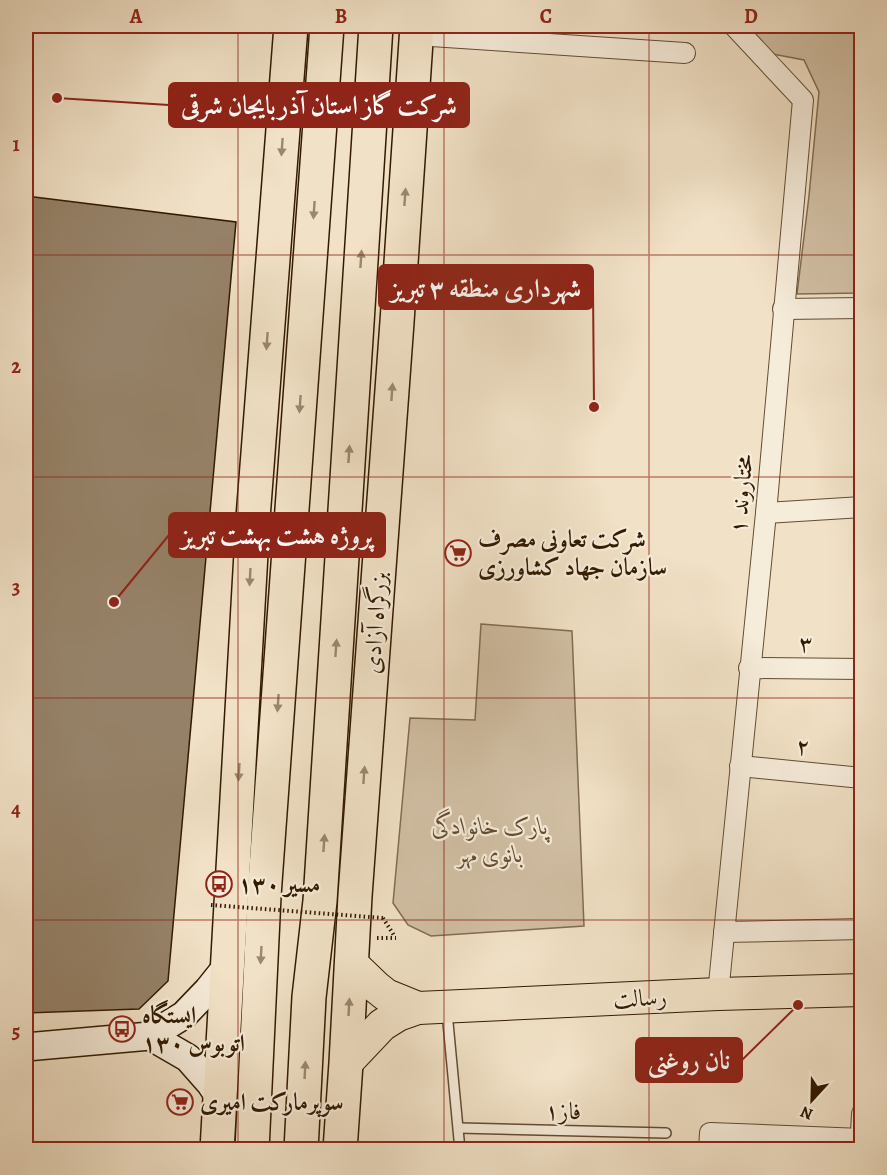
<svg xmlns="http://www.w3.org/2000/svg" width="887" height="1175" font-family="Alegreya,Amiri,serif">
	<style>
		.green { fill: #d1bfa4; stroke: #826c52; stroke-width: 1.5 }
		.building { fill: #958167; stroke: #321a00; stroke-width: 1.5 }
		.lines { fill: none; stroke-linecap: round; stroke-linejoin: round }
		.lane-casing { stroke: #624c32; stroke-width: 12 }
		.street-casing { stroke: #624c32; stroke-width: 22 }
		.secondary-casing { stroke: #321a00; stroke-width: 30 }
		.primary-casing { stroke: #321a00; stroke-width: 34 }
		.highway-casing { stroke: #321a00; stroke-width: 36 }
		.path { stroke: #321a00; stroke-width: 4; stroke-dasharray: 1.5 3; stroke-linecap: butt }
		.lane { stroke: #f6ecda; stroke-width: 9 }
		.street { stroke: #f6ecda; stroke-width: 20 }
		.secondary { stroke: #f6ecda; stroke-width: 27 }
		.primary { stroke: #f1e1c6; stroke-width: 32 }
		.highway { stroke: #f1e1c6; stroke-width: 33 }
		.path-bridge { stroke: #321a00; stroke-width: 4; stroke-dasharray: 1.5 3; stroke-linecap: butt }
		.oneway { fill: #9b876d }
		.grid { fill: none; stroke: #8f2418; stroke-width: 1.5; stroke-opacity: 0.55 }
		.labels { text-anchor: middle; dominant-baseline: central; stroke-width: 4.5; stroke-linejoin: round; paint-order: stroke }
		.street-label { font-size: 24px; fill: #321a00; stroke: #f6ecda }
		.poi-label { font-size: 24px; font-weight: bold; fill: #321a00; stroke: #f6ecda; text-anchor: start }
		.park-label { font-size: 24px; font-style: italic; fill: #624c31; stroke: #f6ecda }
		.leader { fill: none; stroke: #8f2418; stroke-width: 2 }
		.callout-dot { fill: #8f2418; stroke: #f6ecda; stroke-width: 2 }
		.callout { fill: #8f2418; stroke: #8f2418; stroke-width: 2 }
		.callout-label { font-size: 26px; text-anchor: middle; font-weight: bold; fill: #fff }
		.neatline { fill: none; stroke: #8f2418; stroke-width: 2 }
		.grid-label { font-size: 20px; text-anchor: middle; font-weight: bold; fill: #8f2418 }
	</style>
	<rect width="100%" height="100%" fill="#f1e1c6"/>
	<filter id="stains"><feTurbulence type="fractalNoise" baseFrequency=".00333" numOctaves="4"/><feColorMatrix values="0 0 0 0 .2 0 0 0 0 .09 0 0 0 0 .02 0 0 0 .5 -.17"/></filter>
	<radialGradient id="worn" r=".72"><stop offset=".6" stop-color="#630" stop-opacity="0"/><stop offset="1" stop-color="#630" stop-opacity=".3"/></radialGradient>
	<g class="green">
		<path d="M731 26H861V293L797 294 809 196 819 92 804 60 741 48Z"/>
		<path d="M481 624 572 631 584 926 431 936 408 925 393 903 410 718 475 720Z"/>
	</g>
	<path class="building" d="M26 196 236 222 168 981 139 1009 26 1013Z"/>
	<g class="lines">
		<g class="lane-casing">
			<g id="lane">
				<path d="M447 1012 460 1150"/>
				<path d="M459 1128 666 1133"/>
			</g>
		</g>
		<g class="street-casing">
			<g id="street">
				<path d="M416 35 685 53"/>
				<path d="M783 309 862 308"/>
				<path d="M766 513 862 507"/>
				<path d="M749 668 862 669"/>
				<path d="M740 766 862 778"/>
				<path d="M724 932 862 929"/>
				<path d="M718 994 766 513 803 100 734 26"/>
				<path d="M709 1150 710 1133 862 1139"/>
				<path d="M860 1150 862 1114"/>
			</g>
		</g>
		<g class="secondary-casing">
			<g id="secondary">
				<path d="M150 1036 188 1058 210 1083 220 1098"/>
				<path d="M26 1047 150 1036 184 1015 208 990 228 965"/>
			</g>
		</g>
		<g class="primary-casing">
			<g id="primary">
				<path d="M351 963 376 987 386 995 418 1008"/>
				<path d="M346 1063 382 1025 398 1015 418 1008 718 994 862 990"/>
			</g>
		</g>
		<g class="highway-casing">
			<g id="highway">
				<path d="M217 1150 253 518 291 26"/>
				<path d="M252 1150 264 896 327 26"/>
				<path d="M301 1150 309 997 320 901 376 26"/>
				<path d="M340 1150 346 1063 355 896 397 322 417 26"/>
			</g>
		</g>
		<g class="path">
			<path d="M383 918 395 937"/>
			<path d="M377 938H396"/>
		</g>
		<use href="#lane" class="lane"/>
		<use href="#street" class="street"/>
		<use href="#secondary" class="secondary"/>
		<use href="#primary" class="primary"/>
		<use href="#highway" class="highway"/>
		<path class="path-bridge" d="M211 905 383 918"/>
	</g>
	<defs><path id="oneway-solid" d="M-6-.8H1V-3.2L6.5 0L1 3.2V.8H-6Z" transform="scale(1.5)"/></defs>
	<g class="oneway">
		<use href="#oneway-solid" transform="translate(282 147) rotate(94)"/>
		<use href="#oneway-solid" transform="translate(405 197) rotate(-86)"/>
		<use href="#oneway-solid" transform="translate(314 210) rotate(94)"/>
		<use href="#oneway-solid" transform="translate(361 259) rotate(-86)"/>
		<use href="#oneway-solid" transform="translate(267 341) rotate(94)"/>
		<use href="#oneway-solid" transform="translate(392 392) rotate(-86)"/>
		<use href="#oneway-solid" transform="translate(300 404) rotate(94)"/>
		<use href="#oneway-solid" transform="translate(349 454) rotate(-86)"/>
		<use href="#oneway-solid" transform="translate(250 577) rotate(93)"/>
		<use href="#oneway-solid" transform="translate(336 648) rotate(-86)"/>
		<use href="#oneway-solid" transform="translate(278 703) rotate(94)"/>
		<use href="#oneway-solid" transform="translate(239 772) rotate(93)"/>
		<use href="#oneway-solid" transform="translate(364 775) rotate(-86)"/>
		<use href="#oneway-solid" transform="translate(324 843) rotate(-86)"/>
		<use href="#oneway-solid" transform="translate(261 955) rotate(93)"/>
		<use href="#oneway-solid" transform="translate(349 1007) rotate(-87)"/>
		<use href="#oneway-solid" transform="translate(305 1070) rotate(-87)"/>
	</g>
	<path class="grid" d="M238 26V1150M444 26V1150M649 26V1150M26 255H862M26 477H862M26 698H862M26 920H862"/>
	<defs>
		<g id="supermarket-ring" transform="scale(1.35)"><circle r="9.5" fill="#f6ecda" stroke="#8f2418" stroke-width="1.5"/><path d="M-6-5.5h2.5l.6 2H6L4.5 2H-2.5L-4.4-4H-6ZM-1.5 3.2a1.3 1.3 0 1 0 .1 0ZM3 3.2a1.3 1.3 0 1 0 .1 0Z" fill="#8f2418"/></g>
		<g id="bus-ring" transform="scale(1.35)"><circle r="9.5" fill="#f6ecda" stroke="#8f2418" stroke-width="1.5"/><path d="M-5-6H5V4H4V6H2V4H-2V6H-4V4H-5ZM-3.5-4V0h7V-4ZM-3.5 1.2v1.5H-2V1.2ZM2 1.2v1.5H3.5V1.2Z" fill="#8f2418"/></g>
	</defs>
	<g fill-rule="evenodd">
		<use href="#supermarket-ring" x="458" y="553"/>
		<use href="#bus-ring" x="219" y="884"/>
		<use href="#bus-ring" x="122" y="1029"/>
		<use href="#supermarket-ring" x="180" y="1102"/>
	</g>
	<g class="labels">
		<g class="street-label">
			<text transform="translate(741 494) rotate(-85)">مختاروند ۱</text>
			<text transform="translate(375 623) rotate(-86)">بزرگراه آزادی</text>
			<text transform="translate(806 643) rotate(1)">۳</text>
			<text transform="translate(803 746) rotate(6)">۲</text>
			<text transform="translate(640 998) rotate(-3)">رسالت</text>
			<text transform="translate(563 1111) rotate(1)">فاز۱</text>
		</g>
		<g class="poi-label">
			<text x="478" y="539">شرکت تعاونی مصرف<tspan x="478" dy="28">سازمان جهاد کشاورزی</tspan></text>
			<text x="238" y="884">مسیر ۱۳۰</text>
			<text x="142" y="1015">ایستگاه<tspan x="142" dy="28">اتوبوس ۱۳۰</tspan></text>
			<text x="200" y="1102">سوپرمارکت امیری</text>
		</g>
		<g class="park-label">
			<text x="490" y="826">پارک خانوادگی<tspan x="490" dy="28">بانوی مهر</tspan></text>
		</g>
	</g>
	<path class="leader" d="M57 98L169 105M594 407L593 287M114 602L169 535M798 1005L742 1060"/>
	<g class="callout-dot">
		<circle cx="57" cy="98" r="6"/>
		<circle cx="594" cy="407" r="6"/>
		<circle cx="114" cy="602" r="6"/>
		<circle cx="798" cy="1005" r="6"/>
	</g>
	<g class="callout">
		<rect x="169" y="83" width="300" height="44" rx="6"/>
		<rect x="379" y="265" width="214" height="44" rx="6"/>
		<rect x="169" y="513" width="216" height="44" rx="6"/>
		<rect x="636" y="1038" width="106" height="44" rx="6"/>
	</g>
	<g class="callout-label">
		<text x="319" y="114">شرکت گاز استان آذربایجان شرقی</text>
		<text x="486" y="297">شهرداری منطقه ۳ تبریز</text>
		<text x="277" y="544">پروژه هشت بهشت تبریز</text>
		<text x="689" y="1069">نان روغنی</text>
	</g>
	<rect width="887" height="1175" fill="none" stroke="#f1e1c6" stroke-width="66"/>
	<g transform="translate(812 1100) rotate(202)" stroke="#f6ecda" stroke-width="4.5" paint-order="stroke">
	<path d="M0-4.5L10 22L0 15L-10 22Z" fill="#321a00"/>
	<text y="-9" font-size="16" font-weight="bold" text-anchor="middle" fill="#321a00">N</text>
	</g>
	<rect x="33" y="33" width="821" height="1109" class="neatline"/>
	<g class="grid-label">
		<text x="136" y="23">A</text>
		<text x="341" y="23">B</text>
		<text x="546" y="23">C</text>
		<text x="751" y="23">D</text>
		<text x="16" y="151">1</text>
		<text x="16" y="373">2</text>
		<text x="16" y="594">3</text>
		<text x="16" y="816">4</text>
		<text x="16" y="1038">5</text>
	</g>
	<rect width="100%" height="100%" filter="url(#stains)"/>
	<rect width="100%" height="100%" fill="url(#worn)"/>
</svg>
